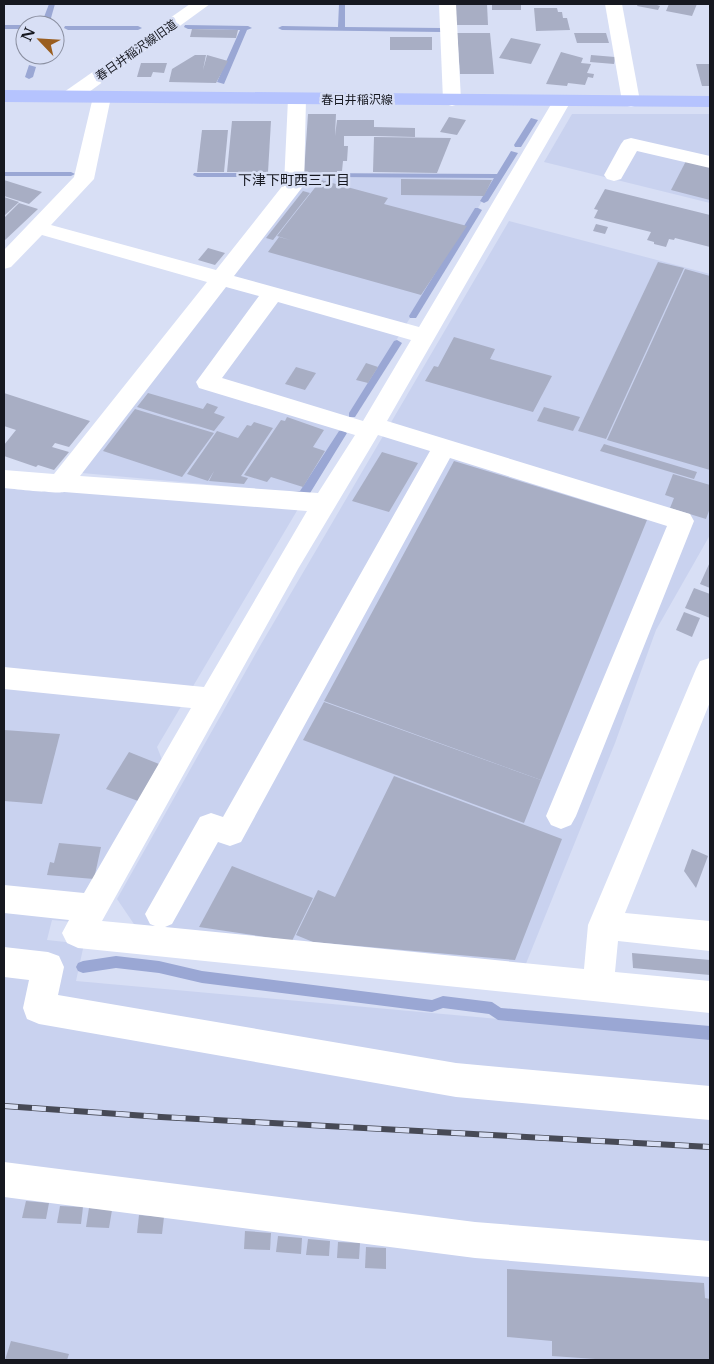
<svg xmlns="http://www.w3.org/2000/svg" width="714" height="1364" font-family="'Libre Baskerville','Noto Sans JP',serif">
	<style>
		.built { fill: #c9d2ef }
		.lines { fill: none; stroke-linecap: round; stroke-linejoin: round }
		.stream { fill: #9aa7d4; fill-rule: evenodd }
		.building { fill: #a8aec4 }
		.minor { fill: #fff; fill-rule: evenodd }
		.major { fill: #b5c3fe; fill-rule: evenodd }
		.rail-casing { stroke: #474a56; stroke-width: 6 }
		.rail { stroke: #d8dff5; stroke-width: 4.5; stroke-dasharray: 14; stroke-linecap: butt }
		.labels { text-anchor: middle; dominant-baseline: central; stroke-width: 5; stroke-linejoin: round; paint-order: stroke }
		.far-street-label { font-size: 12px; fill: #161820; stroke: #d8dff5 }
		.far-neighbourhood-label { font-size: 14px; fill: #161820; stroke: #d8dff5 }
	</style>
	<rect width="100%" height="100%" fill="#d8dff5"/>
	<g class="built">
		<path d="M572 114H710V203L544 162Z"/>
		<path d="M497 177 302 493 82 473 301 178Z"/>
		<path d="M509 221 710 274V535L656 630 615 743 523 971 138 930 117 899 260 646Z"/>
		<path d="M4 484 298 509 157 747 165 767 73 922 52 920 47 940 84 944 76 981 710 1038V1360H4Z"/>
	</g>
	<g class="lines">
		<g class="stream">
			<path d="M49 4H55L49 25H41Z"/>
			<path d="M339 4H345V27L441 28 445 30 441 32 282 30 278 28 282 26 338 27Z"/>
			<path d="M4 25H26L25 29H4Z"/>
			<path d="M185 25 248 26 252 28 247 30 224 84 217 82 240 30 188 29 184 27Z"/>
			<path d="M65 26H138L142 28 138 30H68L64 28Z"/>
			<path d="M32 55H40L38 61H32Z"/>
			<path d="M29 65 36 67 33 77 29 79 25 77Z"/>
			<path d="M531 118 538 120 521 147H515L514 145Z"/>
			<path d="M511 151 518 153 488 201 484 203 480 201 494 178 301 177 297 175 301 173 497 174Z"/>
			<path d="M4 172H71L75 174 71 176H4Z"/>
			<path d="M194 173H281L285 175 281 177H197L193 175Z"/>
			<path d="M475 208H478L482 210 416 318H410L409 316Z"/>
			<path d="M397 340 402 343 355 417H349V413L394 341Z"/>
			<path d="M342 430 347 433 307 498H289L288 495 289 492 300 491 339 431Z"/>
			<path d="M116 956 159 961 202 971 432 1000 443 996 492 1002 501 1008 710 1026V1040L498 1020 489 1014 443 1008 432 1012 202 983 159 973 116 968 83 973 78 971 76 967 78 963 83 961Z"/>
		</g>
	</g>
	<g class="building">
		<path d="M454 4H487L488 25H456Z"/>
		<rect x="492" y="4" width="29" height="6"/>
		<path d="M638 4H658L657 5 660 6 658 10 637 6Z"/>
		<path d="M669 4H697L692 16 666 11Z"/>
		<path d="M534 8H557L558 12H562L563 18H567L570 30 536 31Z"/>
		<path d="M192 29 238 30 236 38 190 37Z"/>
		<path d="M457 33H490L494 74H460Z"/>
		<path d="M574 33H606L609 43H577Z"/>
		<rect x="390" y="37" width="42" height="13"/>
		<path d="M511 38 541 44 531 64 499 58Z"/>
		<path d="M561 52 583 58 581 63 591 64 587 73 594 74 593 78 588 77 585 85 568 83 567 86 546 84Z"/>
		<path d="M195 55H206L203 70 207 55 228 61 216 83 169 82 172 69Z"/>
		<path d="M591 55 615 57 614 64 590 62Z"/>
		<path d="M141 63H167L164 73 153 72 151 77H137Z"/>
		<path d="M696 64H710V86H702Z"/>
		<path d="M308 114H336L335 136 337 120H374V127L415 128V137L374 136V130V136H344V146H348L347 161H343L342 171H337V173H304Z"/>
		<path d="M449 117 466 120 457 135 440 132Z"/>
		<path d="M232 121H271L268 172H227Z"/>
		<path d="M202 130H228L224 172H197Z"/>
		<path d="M374 137 451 138 437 173 373 172Z"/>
		<path d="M686 161 710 167V200L671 190Z"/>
		<path d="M401 179 492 180 484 196 401 195Z"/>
		<path d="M4 180 42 192 29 204 4 196Z"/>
		<path d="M321 180 388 198 384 204 467 226 421 295 268 252 279 237 290 240 277 236Z"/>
		<path d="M605 189 710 215V247L675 238 674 240 669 239 666 247 654 244V242L647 240 651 232 594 218 598 210 594 209Z"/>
		<path d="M303 191 310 193 273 240 266 238Z"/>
		<path d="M4 197 19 202 4 216Z"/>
		<path d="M19 203 38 209 4 241V218Z"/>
		<path d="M596 224 608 227 605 234 593 231Z"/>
		<path d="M208 248 225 253 215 265 198 260Z"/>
		<path d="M658 262 684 268 606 439 578 431Z"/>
		<path d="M685 269 710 276V470L607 440Z"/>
		<path d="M454 337 495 349 490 359 552 376 533 412 425 381 434 366 438 367Z"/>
		<path d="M366 363 378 367 368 383 356 380Z"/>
		<path d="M296 367 316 373 305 390 285 384Z"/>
		<path d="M4 393 90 421 69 447 55 443 52 447 69 452 54 470 38 465 36 467 4 456V445L16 430 4 426Z"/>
		<path d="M148 393 203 409 207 403 218 407 214 413 225 417 214 431 137 407Z"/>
		<path d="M544 407 580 417 573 431 537 421Z"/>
		<path d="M135 409 214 433 182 477 103 451Z"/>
		<path d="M287 417 324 430 313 447 325 451 303 487 271 477 267 482 244 475 281 420 285 421Z"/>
		<path d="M254 422 273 428 241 476 248 478 244 484 209 481 214 471 208 481 187 474 217 431 238 438 247 425 251 426Z"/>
		<path d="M604 444 697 472 694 479 600 451Z"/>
		<path d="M382 452 418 463 389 512 352 501Z"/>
		<path d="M454 461 647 520 541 780 324 701Z"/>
		<path d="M673 474 710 485V508L706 519 670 508 674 498 665 495Z"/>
		<path d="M710 562V588L700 584Z"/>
		<path d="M694 588 710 594V618L685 608Z"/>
		<path d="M684 612 700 618 692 637 676 630Z"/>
		<path d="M324 702 541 780 524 823 303 740Z"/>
		<path d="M4 730 60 734 42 804 4 801Z"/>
		<path d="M129 752 159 764 138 801 106 789Z"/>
		<path d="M394 776 562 839 515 960 313 942 296 935 318 890 335 897Z"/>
		<path d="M59 843 101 847 94 879 47 875 50 862 54 863Z"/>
		<path d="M692 849 708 856 696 888 684 871Z"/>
		<path d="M232 866 313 898 292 941 199 927Z"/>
		<path d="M632 953 710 960V975L633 968Z"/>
		<path d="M26 1201 49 1203 46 1219 22 1218Z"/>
		<path d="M60 1206 83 1207 81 1224 57 1223Z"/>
		<path d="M89 1208 112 1210 109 1228 86 1227Z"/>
		<path d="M139 1215 164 1217 162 1234 137 1233Z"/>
		<path d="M245 1231 271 1233 270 1250 244 1249Z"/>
		<path d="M278 1236 302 1238 301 1254 276 1252Z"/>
		<path d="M308 1239 330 1241 329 1256 306 1255Z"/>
		<path d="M338 1242 360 1243 359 1259 337 1258Z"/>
		<path d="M366 1247 386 1248V1269L365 1268Z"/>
		<path d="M507 1269 704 1283 705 1298 710 1299 709 1360H610L552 1356V1341L507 1337Z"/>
		<path d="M11 1341 69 1354 67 1360H5Z"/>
	</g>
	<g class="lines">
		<g class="minor">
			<path d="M190 4H210L78 100 71 102 64 100 62 96 64 92Z"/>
			<path d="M439 4H456L461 100 459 104 452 106 445 104 443 100Z"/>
			<path d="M605 4H622L640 101 638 105 631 107 624 105 622 101Z"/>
			<path d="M102 91 109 93 111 97 94 179 51 225 216 270 284 184 288 99 290 95 297 93 304 95 306 99 304 185 234 276 419 327 553 101 555 97 562 95 569 97 571 101 387 421 690 514 694 521 576 816 571 825 561 829 551 825 546 816 667 526 450 458 241 842 230 846 218 842 172 924 165 927 584 969 588 925 696 669 700 661 710 658V702L625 913 710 921V951L618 941 615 972 710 981V1013L78 948 67 943 62 933 69 920 4 913V885L84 893 191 708 4 689V667L204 687 307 511 64 492C57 494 15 489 4 488V470L54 474 207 282 42 235 11 267 4 269V250L74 177 93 97 95 93ZM226 287 259 296 196 382 199 388 355 435 318 493 80 476ZM278 302 411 340 363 421 222 378ZM378 435 430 451 223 817 211 813 200 817 145 914 150 924 155 926 102 921 298 569Z"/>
			<path d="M631 138 710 156V168L637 151 621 179 614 181 607 179 604 175 621 144 624 140Z"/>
			<path d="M4 947 48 952 59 956 64 967 58 995 456 1063 710 1086V1120L456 1097 39 1024 27 1019 23 1008 29 980 4 977Z"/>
			<path d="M4 1162 475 1222 710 1241V1277L475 1258 4 1197Z"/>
		</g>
		<path class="major" d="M4 90 710 96V107L4 102Z"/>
		<g class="rail-casing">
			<path id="rail" d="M4 1106 161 1117 710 1147"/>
		</g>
		<use href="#rail" class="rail"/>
	</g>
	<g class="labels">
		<g class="far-street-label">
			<text transform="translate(136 50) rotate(-35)">春日井稲沢線旧道</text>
			<text x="357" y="99">春日井稲沢線</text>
		</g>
		<g class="far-neighbourhood-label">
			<text x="294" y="180">下津下町西三丁目</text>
		</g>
	</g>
	<rect width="714" height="1364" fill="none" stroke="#161820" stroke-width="10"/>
	<g transform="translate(40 40) rotate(295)"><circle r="24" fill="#d8dff5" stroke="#8a8fa0"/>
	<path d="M0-4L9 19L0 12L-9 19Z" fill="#9a5e20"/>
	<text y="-8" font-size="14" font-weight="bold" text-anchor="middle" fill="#161820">N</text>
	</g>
</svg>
